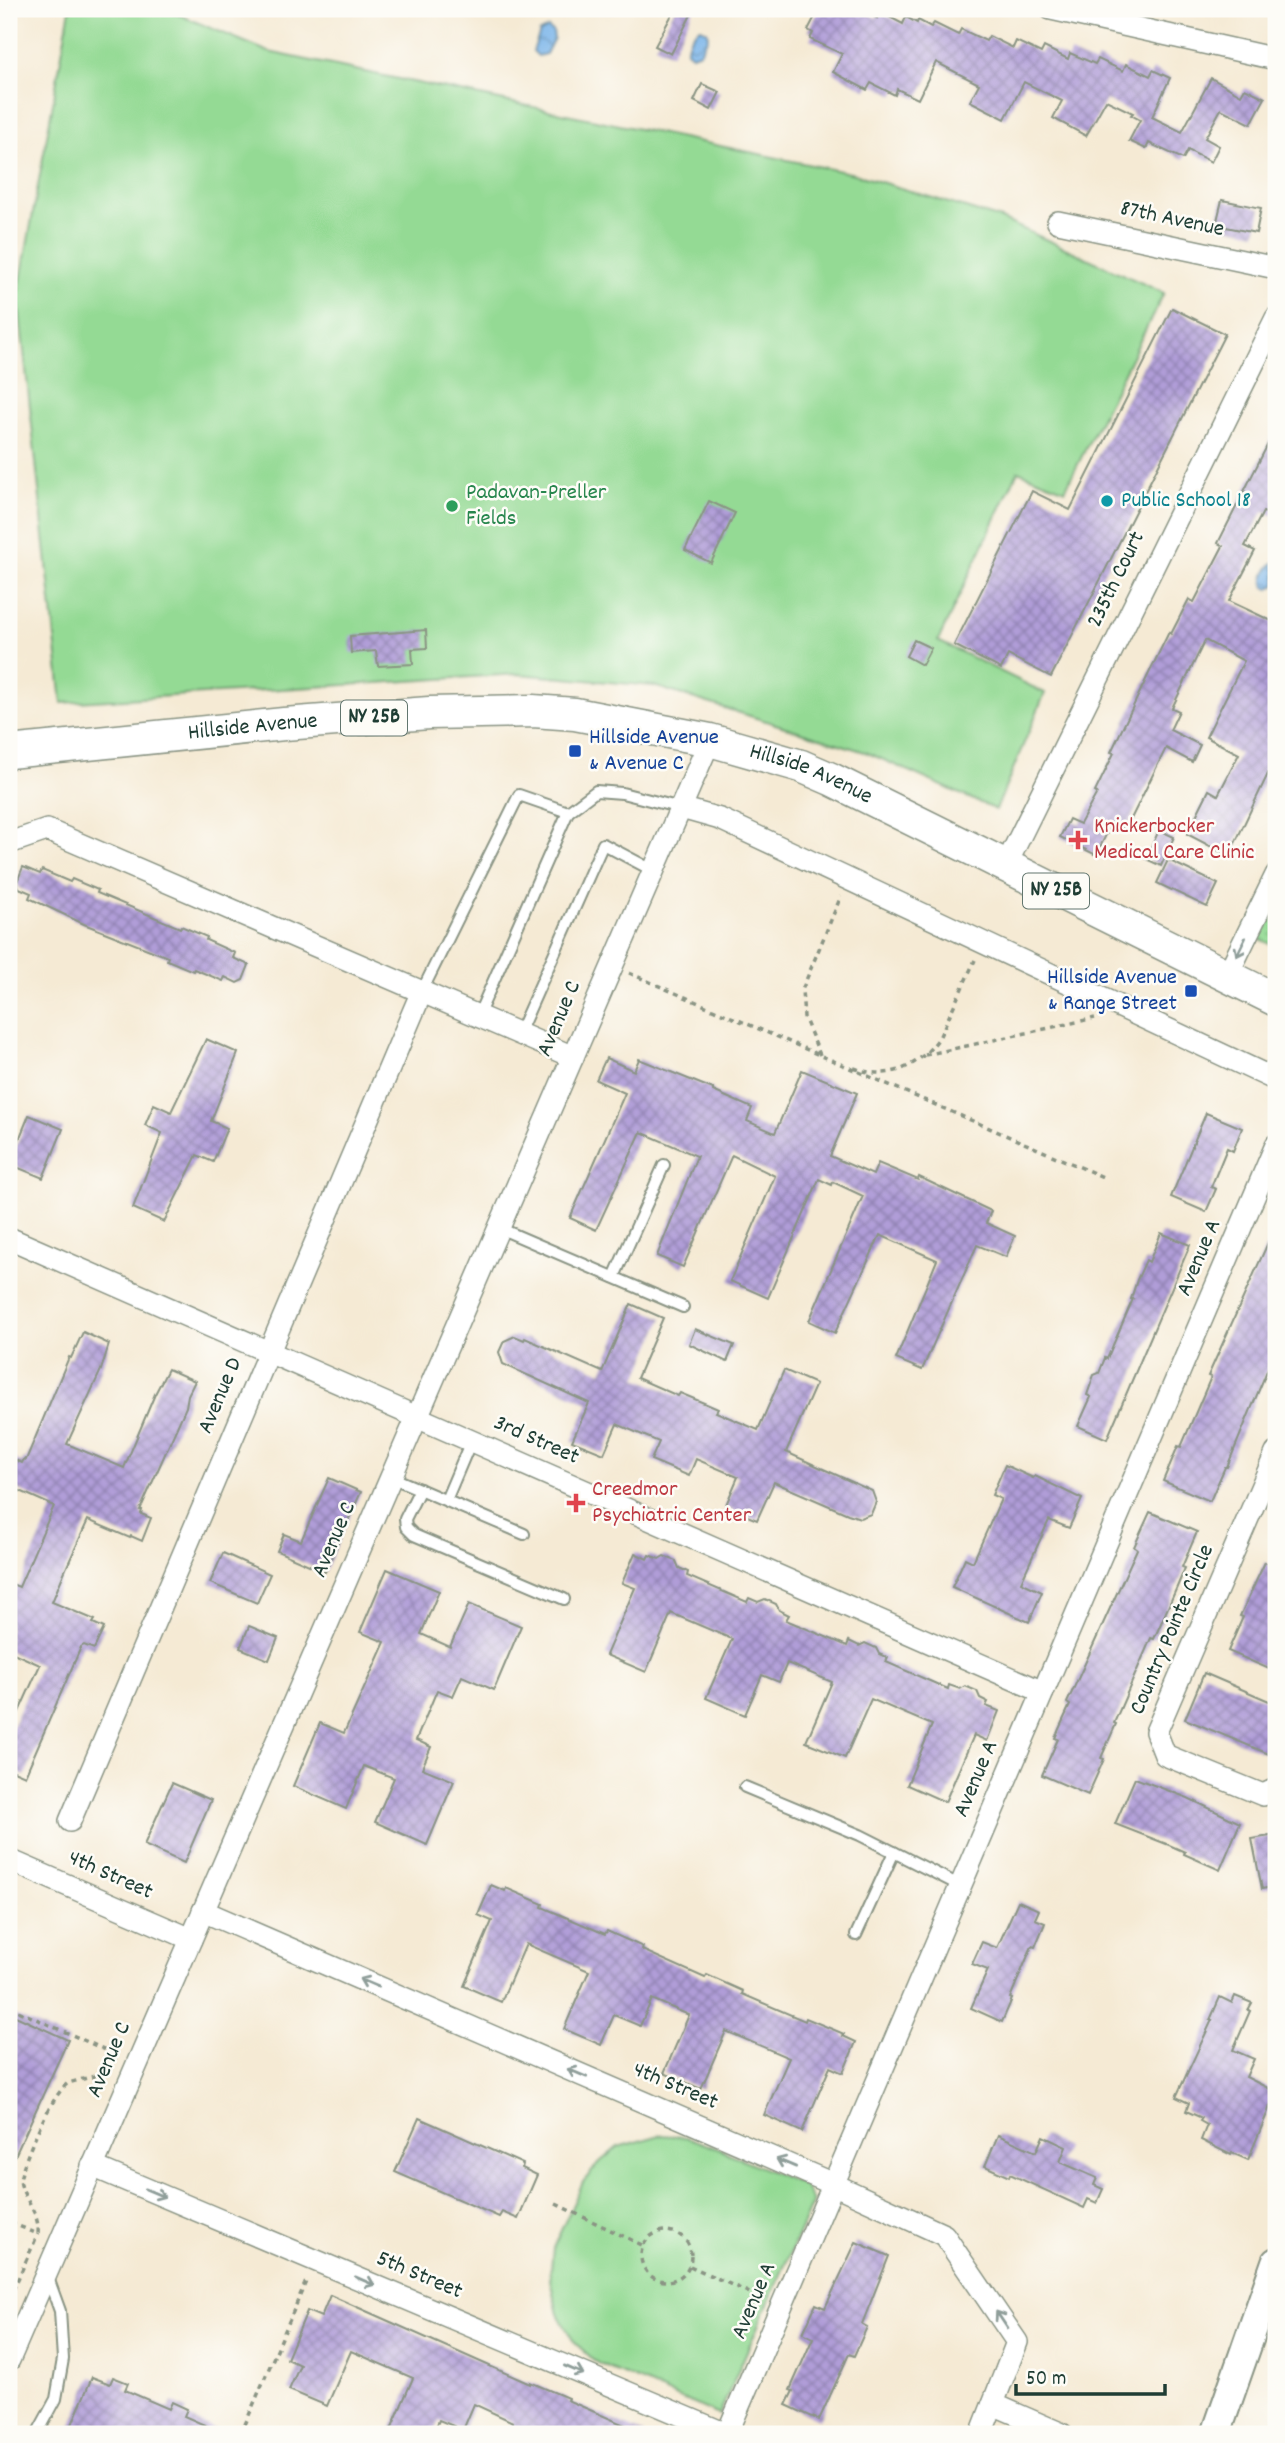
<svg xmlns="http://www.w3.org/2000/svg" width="1285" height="2443" font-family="Dekko,sans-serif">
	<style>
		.grass { fill: url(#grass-dots); stroke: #5a8c64; stroke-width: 2 }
		.green { fill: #94da94; stroke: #5a8c64; stroke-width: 2 }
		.water { fill: url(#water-waves); stroke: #4c788e; stroke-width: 2 }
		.building { fill: url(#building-cross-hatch) }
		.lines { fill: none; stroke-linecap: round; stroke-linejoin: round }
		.lane-casing { stroke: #8a9484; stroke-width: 14 }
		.street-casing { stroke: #8a9484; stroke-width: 24 }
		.secondary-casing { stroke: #8a9484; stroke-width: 32 }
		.primary-casing { stroke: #8a9484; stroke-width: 35 }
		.path { stroke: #8a9484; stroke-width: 3.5; stroke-dasharray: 5 5; stroke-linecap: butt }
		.lane { stroke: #fff; stroke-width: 10 }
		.street { stroke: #fff; stroke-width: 21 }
		.secondary { stroke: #fff; stroke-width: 28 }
		.primary { stroke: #fff; stroke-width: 32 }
		.oneway { stroke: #8f9e9a }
		.culture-dot { fill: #0f9aa8; stroke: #fdfcf7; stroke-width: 2.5 }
		.leisure-dot { fill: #2e9e5b; stroke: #fdfcf7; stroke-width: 2.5 }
		.transit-dot { fill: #1a4fb4; stroke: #fdfcf7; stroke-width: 2.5 }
		.health-dot { fill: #e0444e; stroke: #fdfcf7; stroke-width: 2.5 }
		.labels { text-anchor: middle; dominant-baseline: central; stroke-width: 5; stroke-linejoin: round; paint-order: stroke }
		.shield { fill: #fdfcf7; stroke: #62766e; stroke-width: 2 }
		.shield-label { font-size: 21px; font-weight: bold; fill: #1f3d34 }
		.street-label { font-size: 23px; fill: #1f3d34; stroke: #fdfcf7 }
		.leisure-label { font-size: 23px; fill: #27864d; stroke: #fdfcf7; text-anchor: start }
		.culture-label { font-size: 23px; fill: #0d838f; stroke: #fdfcf7; text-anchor: start }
		.transit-label { font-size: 23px; fill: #164399; stroke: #fdfcf7; text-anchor: start }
		.health-label { font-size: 23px; fill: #be3a42; stroke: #fdfcf7; text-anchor: start }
	</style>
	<defs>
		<pattern id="grass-dots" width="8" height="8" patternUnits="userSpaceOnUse" patternTransform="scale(1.75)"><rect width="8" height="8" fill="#94da94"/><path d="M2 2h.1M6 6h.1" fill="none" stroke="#7fbc80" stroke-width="1.8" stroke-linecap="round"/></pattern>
		<pattern id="water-waves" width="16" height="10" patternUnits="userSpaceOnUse" patternTransform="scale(1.75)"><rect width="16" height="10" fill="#78b3e9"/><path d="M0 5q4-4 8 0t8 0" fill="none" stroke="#6293be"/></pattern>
		<pattern id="building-cross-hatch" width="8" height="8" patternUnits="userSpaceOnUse" patternTransform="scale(1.75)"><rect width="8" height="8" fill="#b09dd8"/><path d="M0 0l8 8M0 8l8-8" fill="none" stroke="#8f81b0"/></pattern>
	</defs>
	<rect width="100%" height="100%" fill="#fdfcf7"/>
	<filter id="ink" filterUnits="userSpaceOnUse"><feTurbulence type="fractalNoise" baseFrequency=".0143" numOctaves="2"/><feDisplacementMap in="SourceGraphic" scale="14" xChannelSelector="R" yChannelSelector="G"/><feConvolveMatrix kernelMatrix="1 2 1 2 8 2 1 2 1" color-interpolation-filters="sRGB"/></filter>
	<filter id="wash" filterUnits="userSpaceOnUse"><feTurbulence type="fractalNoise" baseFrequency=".00686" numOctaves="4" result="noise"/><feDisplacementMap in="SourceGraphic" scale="28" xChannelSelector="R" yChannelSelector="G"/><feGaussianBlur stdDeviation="1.57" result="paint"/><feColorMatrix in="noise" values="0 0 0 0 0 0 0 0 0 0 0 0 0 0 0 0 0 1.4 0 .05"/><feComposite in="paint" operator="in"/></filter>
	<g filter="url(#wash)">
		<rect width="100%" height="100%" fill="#f5ead4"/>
		<path class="grass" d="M1276 895V947L1256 937Z"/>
		<g class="green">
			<path d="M70 9H165L269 52 855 174 1001 219 1164 293 1065 490 1018 471 938 641 1045 693 996 810 868 753 654 686 518 674 62 703 18 296Z"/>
			<path d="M660 2135 687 2137 721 2150 803 2185 813 2201 719 2415 597 2363 574 2342 558 2314 550 2280 553 2248 583 2182 600 2162 618 2147Z"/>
		</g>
		<g class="water">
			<path d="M548 28 553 32 554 38 546 54 538 56 533 51 540 32Z"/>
			<path d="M701 28 707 31 708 37 700 52 692 55 687 51C686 43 693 31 701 28Z"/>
			<path d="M1276 562V585L1269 589 1265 587C1261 579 1268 565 1276 562Z"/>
		</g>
		<g id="blocks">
			<g class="building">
				<path d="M675 9H694L671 54 655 46Z"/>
				<path d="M819 9H858L877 18 878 11 903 24 906 17 917 23 918 20 931 27 934 23 958 35 961 29 986 41 989 36 1013 48 1016 41 1041 53 1044 47 1068 59 1070 53 1095 64 1098 59 1123 71 1126 64 1150 76 1153 70 1170 78 1152 117 1182 132 1211 78 1241 95 1245 88 1265 98 1251 124 1221 109 1205 138 1219 146 1211 162 1188 150 1183 159 1149 143 1146 149 1129 141 1140 120 1131 115 1133 113 1106 100 1086 136 1053 118 1062 101 1024 82 1005 119 970 101 979 84 936 62 918 99 897 89 895 95 871 83 867 90 833 72 842 54 810 39 813 33 808 30Z"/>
				<path d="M702 84 720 92 711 110 694 101Z"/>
				<path d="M1222 200 1261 208 1256 233 1216 225Z"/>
				<path d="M1172 308 1225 334 1051 677 1008 655 1001 669 954 645 1032 491 1070 510Z"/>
				<path d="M1276 428V516L1263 512 1245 546 1255 551 1229 601 1276 623V757L1229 856 1187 834 1209 790 1218 795 1239 754 1206 737 1244 661 1205 640 1172 708 1179 711 1170 730 1200 745 1192 762 1166 748 1126 829 1112 823 1096 855 1060 837 1069 819 1080 824 1097 793 1095 792 1114 753 1111 752 1169 632 1171 634 1189 599 1194 602 1223 546 1218 543Z"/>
				<path d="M709 501 735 513 711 563 685 550Z"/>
				<path d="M426 630 427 648 412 649 413 664 378 666 376 651 351 653 350 636Z"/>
				<path d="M914 640 931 648 922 665 906 656Z"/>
				<path d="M1159 830 1174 837 1161 866 1146 859Z"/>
				<path d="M1168 860 1218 884 1207 907 1157 883Z"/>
				<path d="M23 867 40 874 42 870 70 882 72 879 98 890 97 893 180 928 181 926 207 937 206 940 235 953 233 958 249 965 243 980 237 983 225 977 223 981 194 969 193 971 167 960 168 957 84 924 29 898 31 893 19 888 17 882Z"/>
				<path d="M206 1039 238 1053 211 1121 227 1128 213 1162 197 1155 164 1222 133 1208 162 1133 145 1125 154 1104 171 1112Z"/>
				<path d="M606 1058 634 1071 639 1059 713 1089V1091L752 1108 747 1121 775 1133 802 1070 857 1093 830 1156 873 1175 878 1163 918 1180 919 1177 991 1211 986 1223 1015 1236 1006 1257 977 1245 922 1370 896 1359 937 1260 880 1235 835 1333 809 1321 863 1196 833 1182 832 1185 819 1179 768 1298 730 1281 775 1176 732 1155 683 1267 657 1256 697 1156 641 1132 596 1230 570 1218 625 1093 596 1080Z"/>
				<path d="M1206 1113 1242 1128 1233 1151 1227 1148 1211 1187 1216 1189 1206 1212 1171 1197Z"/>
				<path d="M29 1115 63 1129 43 1178 9 1164Z"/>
				<path d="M1276 1225V1349L1227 1467H1225L1210 1501 1163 1481 1178 1446 1181 1447 1211 1377 1208 1376Z"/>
				<path d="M1161 1233 1190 1245 1107 1439 1078 1426 1091 1397 1087 1395 1094 1375 1099 1373 1105 1358 1107 1359 1133 1299H1131L1137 1280 1146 1260 1149 1262Z"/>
				<path d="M631 1304 663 1318 637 1378 678 1396 680 1393 704 1403 718 1409 716 1412 758 1430 784 1370 816 1384 786 1452 872 1491 876 1502 871 1514 860 1518 848 1514 774 1482 757 1520 725 1507 738 1477 696 1459 689 1476 651 1460 659 1442 617 1424 604 1454 572 1441 589 1403 503 1364 499 1352 504 1341 515 1336 524 1340 525 1338 602 1372Z"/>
				<path d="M695 1329 734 1345 727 1362 689 1344Z"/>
				<path d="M83 1332 109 1344 101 1370 67 1444 124 1468 155 1394 168 1369 195 1381 188 1395 186 1407 140 1510H142L141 1514 151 1518 142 1541 131 1536 130 1538 88 1520 64 1573 52 1602 95 1620 93 1623 104 1628 94 1649 84 1645 81 1647 25 1776 9 1769V1734L40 1665 9 1651V1583L19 1587 54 1506 9 1486V1457L22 1463 24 1459 26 1460 69 1357 71 1358Z"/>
				<path d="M1005 1465 1033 1478 1035 1476 1082 1499 1069 1528 1049 1520 1021 1582 1042 1592 1029 1622 952 1587 965 1558 973 1562 1001 1499 992 1495Z"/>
				<path d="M329 1478 361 1492 325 1572 277 1551 284 1534 301 1541Z"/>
				<path d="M1150 1512 1197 1532 1182 1567 1185 1568 1177 1587 1154 1639 1151 1638 1114 1723 1116 1724 1101 1758 1104 1759 1088 1795 1042 1775 1058 1739 1055 1738 1070 1705 1067 1703 1137 1549 1134 1547Z"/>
				<path d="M223 1553 270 1574 257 1603 210 1583Z"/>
				<path d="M635 1553 647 1559 649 1555 659 1559 664 1556 676 1561 679 1568 688 1572 687 1576 747 1602 749 1598 758 1602 765 1599 776 1604 779 1610 789 1615 786 1620 847 1646 849 1641 859 1646 865 1643 876 1648 879 1654 888 1658 886 1662 948 1689 949 1685 960 1689 965 1686 977 1691 980 1698 988 1702 986 1706 999 1711 987 1741 974 1735 945 1802 907 1785 932 1725 871 1699 845 1758 806 1742 832 1682 787 1663 779 1682 762 1675 745 1715 706 1698 732 1639 671 1613 646 1672 606 1655 635 1588 622 1583Z"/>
				<path d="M1265 1562 1276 1569V1672L1228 1651 1243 1617 1240 1616Z"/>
				<path d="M387 1569 439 1591 421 1634 450 1647 469 1604 521 1626 494 1690 462 1676 453 1696 437 1690 416 1740 431 1747 422 1768 454 1781 427 1845 375 1822 394 1778 364 1766 346 1809 293 1786 320 1723 344 1733 385 1642 360 1632Z"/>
				<path d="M249 1626 278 1638 269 1660 240 1648Z"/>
				<path d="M1204 1673 1276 1704V1757L1185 1719Z"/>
				<path d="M1135 1778 1188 1798 1240 1823 1220 1870 1184 1854 1185 1852 1169 1845 1115 1824Z"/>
				<path d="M172 1783 211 1800 184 1863 144 1845Z"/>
				<path d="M1276 1835V1886L1262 1889 1252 1839Z"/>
				<path d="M491 1885 505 1891 506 1888 543 1904 542 1907 605 1934 607 1931 643 1947 642 1950 705 1978 707 1975 743 1991 742 1994 805 2021 806 2018 844 2034 843 2036 856 2042 843 2073 830 2067 802 2132 764 2115 789 2058 726 2031 701 2089 664 2073 689 2015 652 1999 640 2026 614 2015 601 2045 564 2029 589 1971 526 1944 501 2002 464 1986 492 1921 478 1915Z"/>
				<path d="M1018 1901 1039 1910 1035 1919 1045 1923 1035 1947 1032 1946 1010 1998 1012 1999 1002 2022 971 2008 988 1970 972 1964 982 1942 997 1948Z"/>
				<path d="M1235 1996 1252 2003 1248 2010 1250 2011 1233 2050 1254 2059 1246 2077 1276 2092 1248 2160 1232 2153 1231 2155 1201 2140 1207 2125 1200 2121 1202 2118 1186 2111 1189 2103 1176 2097 1212 2020H1210L1220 1997 1232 2003Z"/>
				<path d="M9 2013 68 2040 9 2169Z"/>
				<path d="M419 2118 523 2164 522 2168 537 2175 518 2219 502 2212 499 2217 395 2172Z"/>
				<path d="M998 2135 1036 2152 1043 2136 1066 2147 1060 2162 1097 2178 1094 2185 1103 2189 1097 2203 1088 2199 1084 2208 1010 2174 1009 2177 985 2166Z"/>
				<path d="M856 2242 889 2256 862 2324 867 2327 854 2356 849 2354 819 2420 786 2405 793 2391 790 2390 813 2338 803 2333 816 2304 825 2308Z"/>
				<path d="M330 2295 530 2384V2382L568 2398 567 2400 645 2434H508L513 2422 474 2404 463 2430 439 2420 433 2434H389L413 2378 351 2351 327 2406 289 2390 300 2365 287 2359 307 2311 321 2317Z"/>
				<path d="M92 2377 110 2384 113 2377 128 2383 125 2390 169 2409 172 2402 187 2409 184 2416 225 2434H68Z"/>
			</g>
		</g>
	</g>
	<g filter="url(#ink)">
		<use href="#blocks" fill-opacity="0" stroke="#8a9484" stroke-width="2"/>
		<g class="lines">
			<g class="lane-casing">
				<g id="lane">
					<path d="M422 991 519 795 568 812"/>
					<path d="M478 1016 568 812 596 791 622 793 681 808"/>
					<path d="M519 1033 603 844 654 871"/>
					<path d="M499 1228 683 1307"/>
					<path d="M614 1277 664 1165"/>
					<path d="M391 1477 524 1534"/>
					<path d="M420 1489 405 1519 406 1527 414 1535 564 1599"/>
					<path d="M446 1500 471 1441"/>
					<path d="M745 1787 860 1835 961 1886"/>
					<path d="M856 1935 894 1852"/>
					<path d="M37 2434 56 2399 63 2359 60 2311 47 2275"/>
				</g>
			</g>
			<g class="street-casing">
				<g id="street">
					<path d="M1051 9 1276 59"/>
					<path d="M1058 222 1276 268"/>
					<path d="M681 808 720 819 1276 1080"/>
					<path d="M9 843 47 830 573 1057"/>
					<path d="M1006 865 1276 318"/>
					<path d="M1227 976 1276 875"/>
					<path d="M9 1238 1043 1692"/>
					<path d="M1276 1453 1156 1732 1165 1755 1263 1795 1276 1789"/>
					<path d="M70 1821 422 991"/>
					<path d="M9 1860 191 1939"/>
					<path d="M203 1911 833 2184 944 2235 1017 2342 981 2434"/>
					<path d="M92 2166 726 2434"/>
					<path d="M9 2360 710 740"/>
					<path d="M993 2404 1062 2434"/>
					<path d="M727 2434 1276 1145"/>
				</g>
			</g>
			<g class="secondary-casing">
				<path id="secondary" d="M1216 2434 1276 2262"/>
			</g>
			<g class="primary-casing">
				<g id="primary">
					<path id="s1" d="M9 752 284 724 429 713 533 711 575 714 710 740 801 766 831 779 1276 1000"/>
				</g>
			</g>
			<g class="path">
				<path d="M629 973 1103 1177"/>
				<path d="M820 1055 804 1017 802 990 841 896"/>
				<path d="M925 1055 1095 1018"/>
				<path d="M854 1068C889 1081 917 1068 939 1038L975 960"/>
				<path d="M9 2007 117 2055 106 2073 68 2083C51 2096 24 2158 20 2180 23 2201 40 2211 38 2234L9 2222"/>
				<path d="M556 2204 642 2245"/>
				<circle cx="666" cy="2256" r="25"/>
				<path d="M690 2266 763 2299"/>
				<path d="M9 2299 38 2234"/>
				<path d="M241 2434 307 2279"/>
			</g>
			<use href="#lane" class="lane"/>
			<use href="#street" class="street"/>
			<use href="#secondary" class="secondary"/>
			<use href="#primary" class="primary"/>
		</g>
		<defs><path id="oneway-shaft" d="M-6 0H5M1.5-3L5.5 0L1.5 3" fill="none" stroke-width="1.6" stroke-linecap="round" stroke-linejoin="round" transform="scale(1.75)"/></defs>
		<g class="oneway">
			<use href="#oneway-shaft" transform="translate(1241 947) rotate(116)"/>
			<use href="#oneway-shaft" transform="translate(369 1983) rotate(-157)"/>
			<use href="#oneway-shaft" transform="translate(577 2073) rotate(-157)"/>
			<use href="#oneway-shaft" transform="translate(786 2163) rotate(-157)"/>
			<use href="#oneway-shaft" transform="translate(155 2193) rotate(23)"/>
			<use href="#oneway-shaft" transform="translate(365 2281) rotate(23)"/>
			<use href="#oneway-shaft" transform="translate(1002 2320) rotate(-124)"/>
			<use href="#oneway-shaft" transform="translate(574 2370) rotate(23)"/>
		</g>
	</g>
	<circle class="culture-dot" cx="1107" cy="501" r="7"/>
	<circle class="leisure-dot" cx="452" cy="506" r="7"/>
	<g class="transit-dot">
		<rect x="568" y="744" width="14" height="14" rx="3.5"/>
		<rect x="1184" y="984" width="14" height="14" rx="3.5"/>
	</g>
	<g class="health-dot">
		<path d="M1074.5 829.5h7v7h7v7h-7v7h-7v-7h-7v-7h7z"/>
		<path d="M572.5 1492.5h7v7h7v7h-7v7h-7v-7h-7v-7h7z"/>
	</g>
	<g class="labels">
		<g class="shield">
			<rect x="341" y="700.5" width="66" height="35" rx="5"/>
			<rect x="1023" y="873.5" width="66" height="35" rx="5"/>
		</g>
		<g class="shield-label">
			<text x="374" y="718">NY 25B</text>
			<text x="1056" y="891">NY 25B</text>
		</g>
		<g class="street-label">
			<text transform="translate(1172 220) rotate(12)">87th Avenue</text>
			<text transform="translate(1117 580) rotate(-64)">235th Court</text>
			<text stroke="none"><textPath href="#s1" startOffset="245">Hillside Avenue</textPath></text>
			<text stroke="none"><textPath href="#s1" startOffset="812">Hillside Avenue</textPath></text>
			<text transform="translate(560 1019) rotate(-67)">Avenue C</text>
			<text transform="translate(1200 1258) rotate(-67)">Avenue A</text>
			<text transform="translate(221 1396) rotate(-67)">Avenue D</text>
			<text transform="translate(536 1441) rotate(24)">3rd Street</text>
			<text transform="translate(335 1540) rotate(-67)">Avenue C</text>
			<text transform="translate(1173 1630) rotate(-67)">Country Pointe Circle</text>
			<text transform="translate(977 1779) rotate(-67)">Avenue A</text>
			<text transform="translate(110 1876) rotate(24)">4th Street</text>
			<text transform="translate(110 2060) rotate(-67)">Avenue C</text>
			<text transform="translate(675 2087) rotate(23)">4th Street</text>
			<text transform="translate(419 2276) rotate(23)">5th Street</text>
			<text transform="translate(755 2301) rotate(-67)">Avenue A</text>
		</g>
		<g class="leisure-label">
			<text x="466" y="493">Padavan-Preller<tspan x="466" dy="26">Fields</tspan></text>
		</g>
		<g class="culture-label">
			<text x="1121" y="501">Public School 18</text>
		</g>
		<g class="transit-label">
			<text x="589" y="738">Hillside Avenue<tspan x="589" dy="26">&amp; Avenue C</tspan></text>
			<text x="1177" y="978" text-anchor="end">Hillside Avenue<tspan x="1177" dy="26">&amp; Range Street</tspan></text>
		</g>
		<g class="health-label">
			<text x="1094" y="827">Knickerbocker<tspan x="1094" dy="26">Medical Care Clinic</tspan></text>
			<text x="592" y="1490">Creedmor<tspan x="592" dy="26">Psychiatric Center</tspan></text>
		</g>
	</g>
	<rect width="1285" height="2443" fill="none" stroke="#fdfcf7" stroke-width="35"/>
	<path d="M1016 2384v10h149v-10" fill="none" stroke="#1f3d34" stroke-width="3.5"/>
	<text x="1026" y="2384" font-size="21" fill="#1f3d34" stroke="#fdfcf7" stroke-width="5" paint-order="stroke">50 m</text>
</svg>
